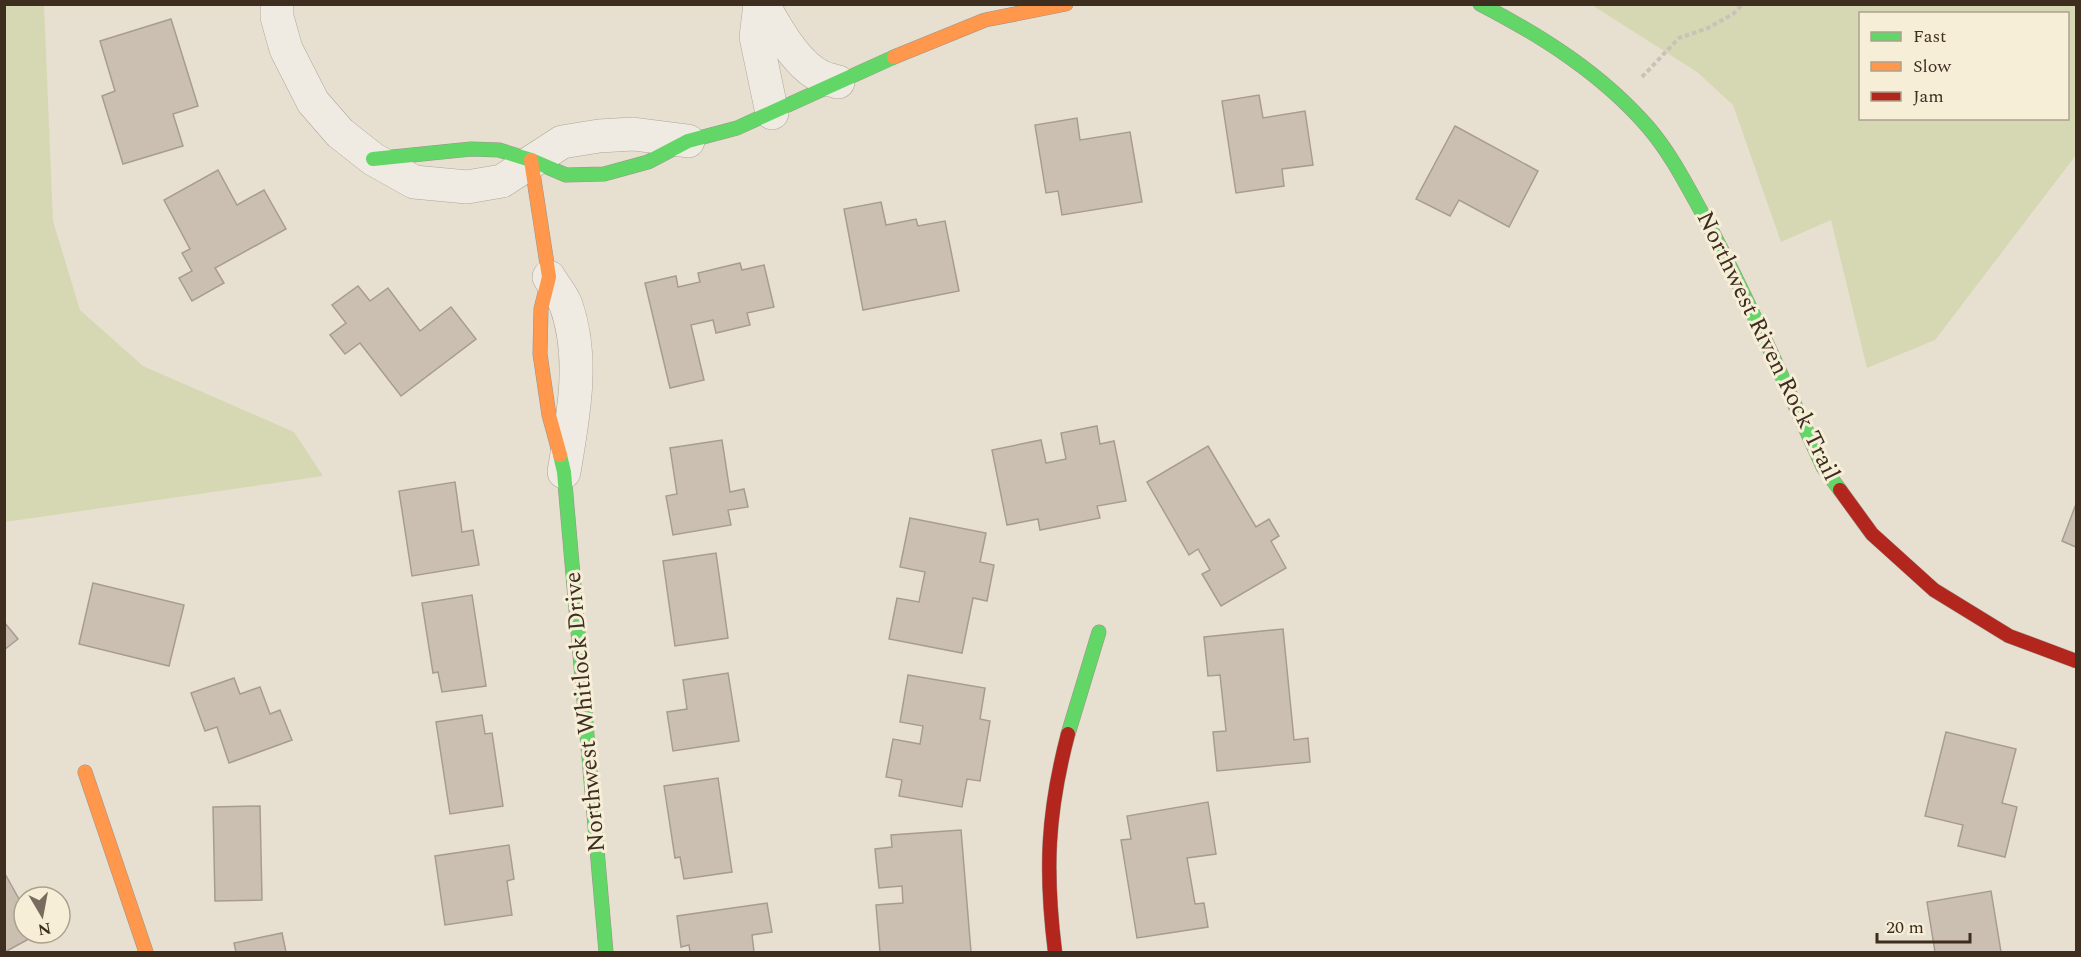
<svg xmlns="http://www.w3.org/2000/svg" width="2081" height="957" font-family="Spectral,serif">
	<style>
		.green { fill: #d6d7b3; fill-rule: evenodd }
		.building { fill: #cbbfb2; stroke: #a89c90; stroke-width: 1.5 }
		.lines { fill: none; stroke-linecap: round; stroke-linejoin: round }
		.street-casing { stroke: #ada599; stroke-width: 34 }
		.fast-casing { stroke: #9c958a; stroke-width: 15 }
		.slow-casing { stroke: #9c958a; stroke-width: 15 }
		.jam-casing { stroke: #9c958a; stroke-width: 15 }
		.path { stroke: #c8c2b9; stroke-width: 4; stroke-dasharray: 4.5 3; stroke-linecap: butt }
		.street { stroke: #efebe3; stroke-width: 33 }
		.fast { stroke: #63d668; stroke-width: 14 }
		.slow { stroke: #ff974d; stroke-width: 14 }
		.jam { stroke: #b3261e; stroke-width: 14 }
		.labels { text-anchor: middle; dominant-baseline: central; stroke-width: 6; stroke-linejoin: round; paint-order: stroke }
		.street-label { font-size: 24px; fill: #3d2e20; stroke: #f7eed8 }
	</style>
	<rect width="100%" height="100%" fill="#e7e0d1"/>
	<g class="green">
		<path d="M4 5H44L53 221 80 310 143 366 294 432 323 476 5 522Z"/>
		<path d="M1592 5H2076V155L1935 340 1867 368 1831 220 1781 242 1733 105 1697 72ZM1860 14H2068V118H1860Z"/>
	</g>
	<g class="building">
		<path d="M171 19 198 106 173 114 183 146 123 164 102 96 115 91 100 41Z"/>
		<path d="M1259 95 1263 118 1305 111 1313 165 1282 169 1284 186 1236 193 1222 101Z"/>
		<path d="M1077 118 1080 140 1130 132 1142 202 1062 215 1058 191 1046 193 1035 125Z"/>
		<path d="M1455 126 1538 171 1509 227 1459 200 1450 216 1416 199Z"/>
		<path d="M218 170 237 205 264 190 286 229 215 268 224 283 192 301 179 278 192 271 182 253 190 249 164 200Z"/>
		<path d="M881 202 886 225 916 219 918 226 945 221 959 291 863 310 844 209Z"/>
		<path d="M740 263 742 270 764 265 774 307 747 313 750 325 716 333 713 320 691 325 704 380 670 388 645 283 676 276 678 287 700 282 698 273Z"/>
		<path d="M358 286 370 301 388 288 420 331 451 307 476 339 401 396 360 343 345 354 330 335 346 323 332 305Z"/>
		<path d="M1097 426 1100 444 1114 441 1126 501 1097 506 1100 518 1040 530 1038 519 1007 525 992 450 1041 440 1046 463 1066 459 1061 433Z"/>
		<path d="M722 440 730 492 744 489 748 507 728 510 731 525 673 535 666 496 677 494 670 448Z"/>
		<path d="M1208 446 1256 527 1269 519 1279 536 1271 541 1286 568 1221 606 1202 574 1210 570 1198 549 1189 555 1147 482Z"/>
		<path d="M455 482 462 532 473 530 479 565 412 576 399 491Z"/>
		<path d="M2076 504V547L2062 541Z"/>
		<path d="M910 518 986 533 980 562 994 565 987 601 973 598 962 653 889 639 897 598 919 602 925 572 900 567Z"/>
		<path d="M716 553 728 638 675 646 663 561Z"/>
		<path d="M93 583 184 605 169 666 79 644Z"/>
		<path d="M472 595 486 686 442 692 438 672 433 673 422 603Z"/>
		<path d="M4 622 18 639 4 650Z"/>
		<path d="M1283 629 1294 740 1308 738 1310 762 1217 771 1213 732 1226 731 1220 675 1208 676 1204 637Z"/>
		<path d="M728 673 739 741 673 751 667 712 687 709 683 680Z"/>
		<path d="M908 675 985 688 980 719 990 721 980 781 967 779 962 807 899 796 902 780 886 777 893 739 920 744 923 726 900 722Z"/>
		<path d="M234 678 240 694 260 687 270 714 280 710 292 740 229 763 217 727 205 731 191 693Z"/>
		<path d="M482 715 485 734 492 733 503 806 450 814 436 722Z"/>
		<path d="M1946 732 2016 749 2002 803 2017 807 2005 857 1958 846 1963 825 1925 816Z"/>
		<path d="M718 778 732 872 684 879 680 857 675 858 664 786Z"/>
		<path d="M1208 802 1216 854 1187 858 1195 904 1204 903 1208 927 1137 938 1121 840 1131 839 1127 816Z"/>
		<path d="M260 806 262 900 215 901 213 807Z"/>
		<path d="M961 830 971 952H880L876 905 903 903 902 886 879 888 875 849 892 847 891 835Z"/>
		<path d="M509 845 514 879 507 881 512 915 445 925 435 856Z"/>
		<path d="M4 872 24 908V933L38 934 5 952Z"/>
		<path d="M1991 891 2001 952H1935L1927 902Z"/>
		<path d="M767 903 772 932 752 935 754 952H690L689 945 681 947 677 916Z"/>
		<path d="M282 933 286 952H236L234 943Z"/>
	</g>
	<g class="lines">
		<g class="street-casing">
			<g id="street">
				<path d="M277 4V17L286 49 313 102 340 133 373 159 414 182 467 187 502 181 562 142 599 136 633 134 688 141"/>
				<path d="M760 4 756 37 772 113"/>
				<path d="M763 4C775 27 796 64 820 76 825 79 832 80 838 82"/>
				<path d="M549 277C554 286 562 295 566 305 585 359 573 417 564 472"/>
			</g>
		</g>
		<g class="fast-casing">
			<g id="fast">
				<path d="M1480 4C1542 36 1602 74 1648 127 1672 155 1688 188 1706 220 1749 300 1785 384 1823 467L1840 490"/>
				<path d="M373 159 471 149 499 150 531 160 566 175 604 174 648 162 688 141 737 128 894 57"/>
				<path d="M560 455 564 472 606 952"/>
				<path d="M1068 734 1099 632"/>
			</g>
		</g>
		<g class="slow-casing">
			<g id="slow">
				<path d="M894 57 985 20 1066 4"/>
				<path d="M531 160 549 277 541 309 540 354 549 415 560 455"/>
				<path d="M85 772 146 952"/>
			</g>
		</g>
		<g class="jam-casing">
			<g id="jam">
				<path d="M1840 490 1872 534 1934 590 2009 636 2076 661"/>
				<path d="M1055 952C1045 871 1047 814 1068 734"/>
			</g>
		</g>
		<path class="path" d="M1642 77 1679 38 1708 28 1733 14 1743 4"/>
		<use href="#street" class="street"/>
		<use href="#fast" class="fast"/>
		<use href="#slow" class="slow"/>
		<use href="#jam" class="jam"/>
	</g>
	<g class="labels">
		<g class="street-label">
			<text transform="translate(1768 346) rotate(64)">Northwest Riven Rock Trail</text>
			<text transform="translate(585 712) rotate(-95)">Northwest Whitlock Drive</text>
		</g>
	</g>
	<rect width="2081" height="957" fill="none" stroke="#3d2e20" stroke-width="12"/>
	<rect x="1859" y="12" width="210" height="108" fill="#f7eed8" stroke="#ada18e" stroke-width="1.5"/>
	<rect x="1871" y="32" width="30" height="9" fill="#63d668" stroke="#ada18e" stroke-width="1.5"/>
	<text x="1913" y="42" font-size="18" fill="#3d2e20">Fast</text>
	<rect x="1871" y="62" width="30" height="9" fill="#ff974d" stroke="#ada18e" stroke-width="1.5"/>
	<text x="1913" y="72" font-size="18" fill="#3d2e20">Slow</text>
	<rect x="1871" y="92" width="30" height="9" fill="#b3261e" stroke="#ada18e" stroke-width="1.5"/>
	<text x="1913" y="102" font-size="18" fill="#3d2e20">Jam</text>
	<g transform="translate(42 915) rotate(170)"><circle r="28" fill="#f7eed8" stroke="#ada18e" stroke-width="1.5"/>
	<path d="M0-4.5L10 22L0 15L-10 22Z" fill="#786c5e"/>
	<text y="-9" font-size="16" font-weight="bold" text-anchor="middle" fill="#3d2e20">N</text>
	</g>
	<path d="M1877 933v9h93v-9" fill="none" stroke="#3d2e20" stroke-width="3"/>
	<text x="1886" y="933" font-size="18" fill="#3d2e20" stroke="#f7eed8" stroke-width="4.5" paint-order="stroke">20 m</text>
</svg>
